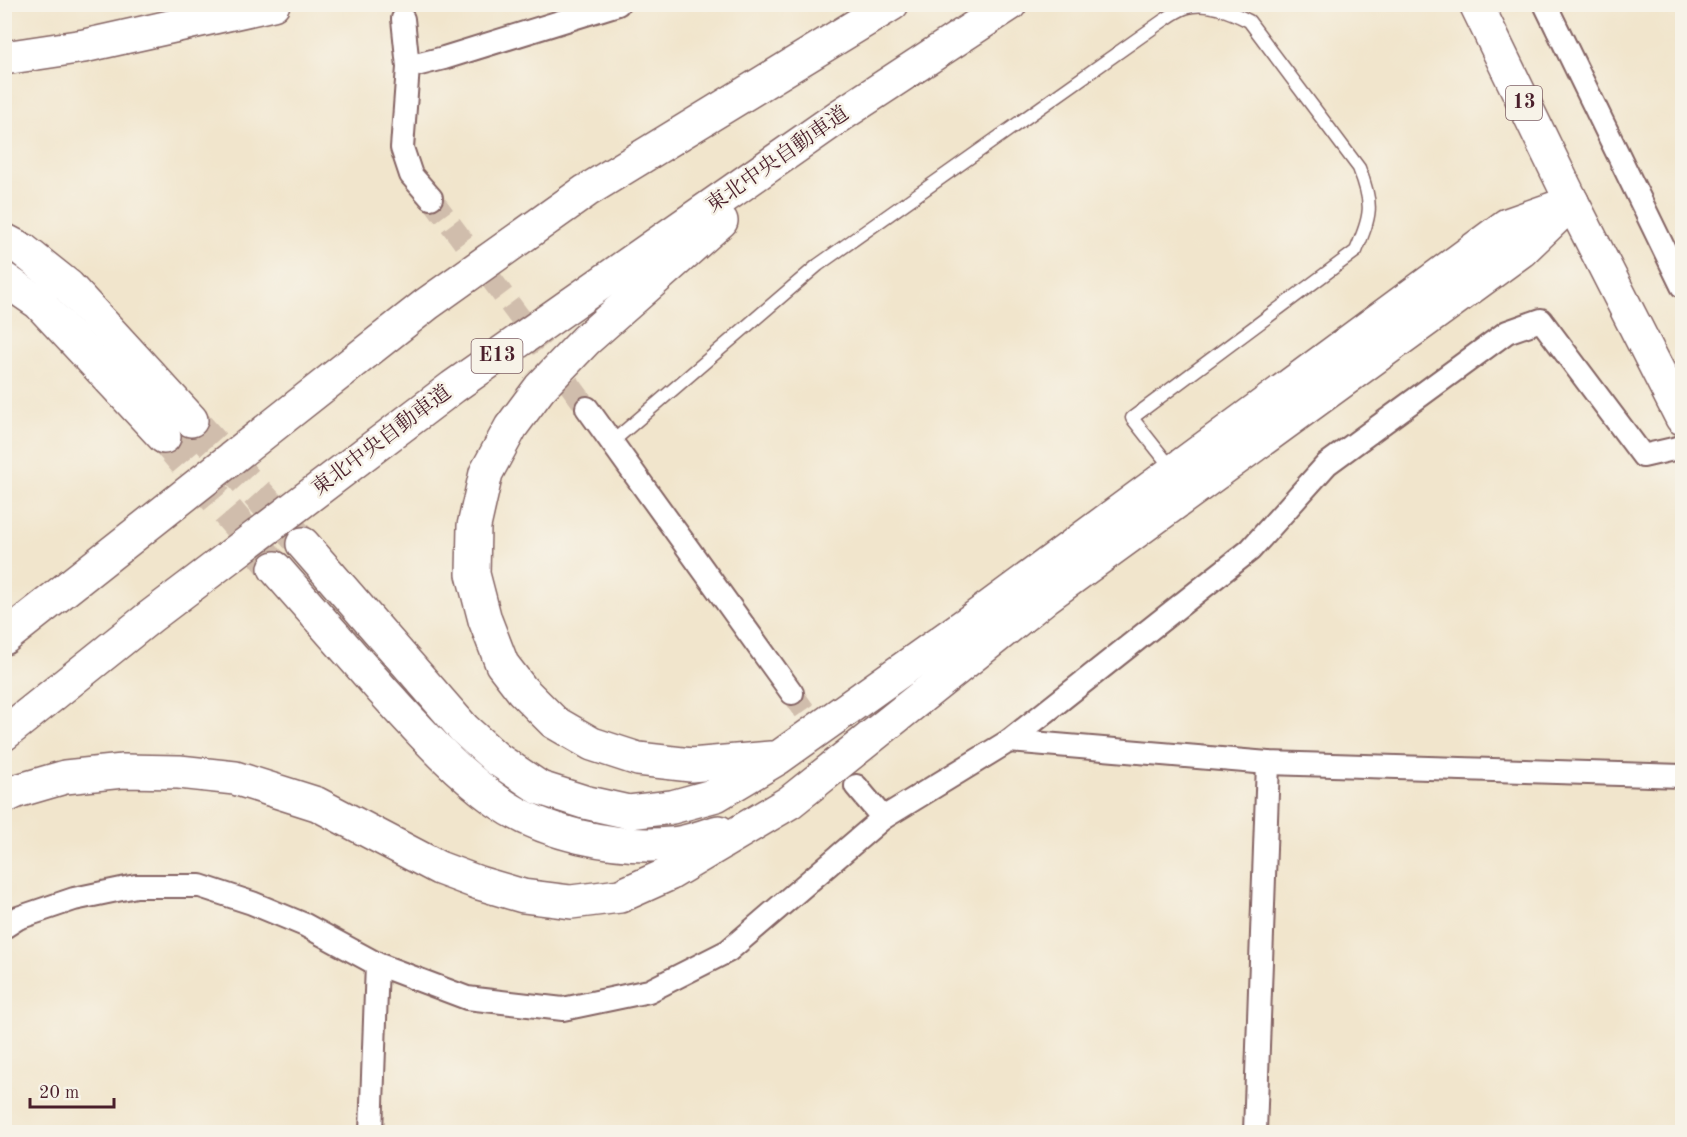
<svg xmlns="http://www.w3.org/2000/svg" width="1687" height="1137" font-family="'Old Standard TT','Noto Serif JP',serif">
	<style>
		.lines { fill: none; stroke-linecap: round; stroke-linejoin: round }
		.street-tunnel { stroke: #d0bdac; stroke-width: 22; stroke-dasharray: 22 11; stroke-linecap: butt }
		.highway-tunnel { stroke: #d0bdac; stroke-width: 33; stroke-dasharray: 33 16; stroke-linecap: butt }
		.lane-casing { stroke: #846463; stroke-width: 15 }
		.street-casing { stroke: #846463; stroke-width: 26 }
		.secondary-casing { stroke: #846463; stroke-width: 36 }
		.highway-casing { stroke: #846463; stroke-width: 36 }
		.lane { stroke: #fff; stroke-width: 12 }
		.street { stroke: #fff; stroke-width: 22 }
		.secondary { stroke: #fff; stroke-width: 33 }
		.highway { stroke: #fff; stroke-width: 33 }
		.labels { text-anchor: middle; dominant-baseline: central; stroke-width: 5; stroke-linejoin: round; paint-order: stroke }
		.shield { fill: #f7f3e8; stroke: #7e5f64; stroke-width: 1.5 }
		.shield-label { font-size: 20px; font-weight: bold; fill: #4a1f2b }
		.street-label { font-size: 21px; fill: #4a1f2b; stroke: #f7f3e8 }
	</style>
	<rect width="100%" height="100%" fill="#f7f3e8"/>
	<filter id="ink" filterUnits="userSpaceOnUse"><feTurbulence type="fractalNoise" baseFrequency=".0167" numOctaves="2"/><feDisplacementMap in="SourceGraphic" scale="12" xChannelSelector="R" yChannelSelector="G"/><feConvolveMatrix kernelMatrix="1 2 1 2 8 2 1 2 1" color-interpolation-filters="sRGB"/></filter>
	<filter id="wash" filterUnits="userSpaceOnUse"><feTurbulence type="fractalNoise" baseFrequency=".008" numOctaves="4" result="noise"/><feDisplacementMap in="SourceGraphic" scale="24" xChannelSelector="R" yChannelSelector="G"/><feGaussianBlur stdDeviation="1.35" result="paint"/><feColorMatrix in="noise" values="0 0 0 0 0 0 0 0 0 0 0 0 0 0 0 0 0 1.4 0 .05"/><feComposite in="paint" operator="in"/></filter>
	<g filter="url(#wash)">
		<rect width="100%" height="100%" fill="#f1e5cc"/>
	</g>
	<g filter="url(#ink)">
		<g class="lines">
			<g class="street-tunnel">
				<path d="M431 198 587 408"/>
				<path d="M792 693 848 773"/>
			</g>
			<g class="highway-tunnel">
				<path d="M191 420 303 544"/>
				<path d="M164 437 275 568"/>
			</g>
			<g class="lane-casing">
				<path id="lane" d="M612 442 818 265 1164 20C1170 16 1177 11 1185 8 1205 0 1231 12 1249 21L1359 168C1374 206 1371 214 1356 251L1132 418 1173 470"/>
			</g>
			<g class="street-casing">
				<g id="street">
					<path d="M1545 4 1682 286"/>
					<path d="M403 19 408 67 402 148 411 175 431 198"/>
					<path d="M408 67 444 58 618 4"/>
					<path d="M587 408 792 693"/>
					<path d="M1009 741 1268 763 1682 776"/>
					<path d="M856 786 883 818"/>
					<path d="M4 927 18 918 74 899 136 886H200L252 903 305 925 377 964 467 998 563 1009 649 991 728 951 883 818 1009 741 1250 550 1327 464 1507 332 1541 320 1643 456 1682 447"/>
					<path d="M371 1132 377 964"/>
					<path d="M1255 1132 1268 763"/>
				</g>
			</g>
			<g class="secondary-casing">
				<path id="secondary" d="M1572 202 1682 418"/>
			</g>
			<g class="highway-casing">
				<g id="highway">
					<path d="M1476 4 1572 202"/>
					<path d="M4 58 84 46 273 4"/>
					<path d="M721 221 586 340 540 388 511 427 486 473 474 526 473 574 485 620 502 664 522 690 554 722 592 744 638 759 691 765 771 758"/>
					<path d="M4 240 23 250 68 286 191 420"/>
					<path d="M4 279 39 303 164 437"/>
					<path d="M303 544 464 729 497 759 540 788 584 802 629 812 672 807 716 795 778 758 972 620 1507 225 1561 206"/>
					<path d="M275 568C311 609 347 650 383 691 419 730 454 770 497 801 543 834 615 849 671 844 687 843 703 836 719 832"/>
					<path d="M4 638 427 304 586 191 892 4"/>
					<path d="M4 734 150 617 453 387 841 115 1010 4"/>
					<path d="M4 797 17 791 65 777 123 771 179 772 235 778 317 804 439 868 479 883 523 896 571 902 620 896 669 874 790 802 1046 597 1521 251 1572 202"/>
				</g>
			</g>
			<use href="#lane" class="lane"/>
			<use href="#street" class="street"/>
			<use href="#secondary" class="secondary"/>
			<use href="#highway" class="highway"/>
		</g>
	</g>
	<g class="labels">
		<g class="shield">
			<rect x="1506" y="86" width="36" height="34" rx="4.5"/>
			<rect x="471.5" y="339" width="51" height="34" rx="4.5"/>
		</g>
		<g class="shield-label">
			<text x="1524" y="103">13</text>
			<text x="497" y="356">E13</text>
		</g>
		<g class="street-label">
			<text transform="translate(778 160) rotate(-35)">東北中央自動車道</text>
			<text transform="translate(382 441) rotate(-37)">東北中央自動車道</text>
		</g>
	</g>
	<rect width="1687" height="1137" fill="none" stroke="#f7f3e8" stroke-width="24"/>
	<path d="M30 1098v9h84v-9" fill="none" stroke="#4a1f2b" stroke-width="3"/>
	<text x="39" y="1098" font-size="18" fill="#4a1f2b" stroke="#f7f3e8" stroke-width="4.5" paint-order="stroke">20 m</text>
</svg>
